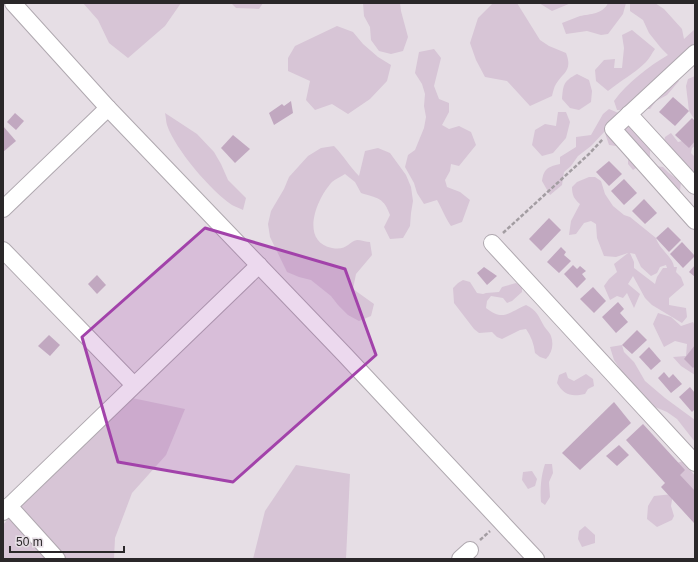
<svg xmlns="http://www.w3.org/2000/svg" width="698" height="562" font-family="Arial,sans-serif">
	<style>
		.green { fill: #d7c5d6; fill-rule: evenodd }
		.building { fill: #c1a8c0 }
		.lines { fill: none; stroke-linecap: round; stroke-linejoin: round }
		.minor-casing { stroke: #afa8af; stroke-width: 18 }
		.path { stroke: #a39da2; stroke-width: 2.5; stroke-dasharray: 4 2; stroke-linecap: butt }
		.minor { stroke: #fff; stroke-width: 16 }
		.marked { fill: #a242aa; fill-opacity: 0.2; stroke: #a242aa; stroke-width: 3; stroke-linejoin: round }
	</style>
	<rect width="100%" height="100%" fill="#e6dee5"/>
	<g class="green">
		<path d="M83 3H181L165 26 128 58 109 43 98 20Z"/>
		<path d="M231 3H263L259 9 236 8Z"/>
		<path d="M363 3H400L401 11 408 37 403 51 391 54 379 51 371 40 370 27 364 16Z"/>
		<path d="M493 3H517L540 40 549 46 566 53C573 71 563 72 556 84 554 87 553 92 552 96L530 106 507 81 485 77 476 60 470 43 478 18Z"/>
		<path d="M539 3H571L552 11Z"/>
		<path d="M608 3H626L623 14 608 34 601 35 587 31 566 34 562 23C568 21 574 18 580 16 590 14 603 14 608 3Z"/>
		<path d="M630 3H655L664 9 682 29 684 39 695 29V49L669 71 679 81 667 95 656 101 650 109 617 110 614 101C627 83 649 66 668 55L661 48 649 33 643 20 630 11Z"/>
		<path d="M337 26 353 32 363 44 378 57 391 65 387 81 370 99 348 114 332 104 315 110 306 100 310 81 288 71V58L295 46Z"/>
		<path d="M632 30 655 49C652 53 649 59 646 62 634 74 620 81 608 91L596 81 595 70 604 60 615 59 614 68H622L624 48 622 35Z"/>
		<path d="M434 49 441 58 434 86 439 99 449 103V112L442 125 449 129 459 126 471 132 476 145 459 166 451 164 450 171 445 180 447 187 460 192 470 200 462 222 451 226C445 217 442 209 437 200L424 204 417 193 414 183 405 167 408 155 415 150 424 128 426 117 424 106 425 94 422 84 415 73 419 52Z"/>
		<path d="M577 74 589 80 592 91 591 102 579 110 570 108 562 99C563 84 564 81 577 74Z"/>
		<path d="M695 76V120L689 111 686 86 688 79Z"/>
		<path d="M609 109 623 115 650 148V159L633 170 628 164V153L623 147 609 145 605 133 606 130 591 146 578 156 571 166 564 172 562 185 550 195 542 181C544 168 548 167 560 164V157L576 147V137L591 135 603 114Z"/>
		<path d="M558 112H566L570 122 566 138 553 153 542 156 532 145 535 130 545 124 556 126Z"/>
		<path d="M165 113 197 134 214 152 221 164 228 180 246 198 243 210C240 208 235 207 232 205 211 191 175 149 167 125 166 122 166 117 165 113Z"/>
		<path d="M695 132V146L692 148 691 153 695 157V177L663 146 665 137 671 133 678 142 686 140Z"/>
		<path d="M334 146C343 155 350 167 359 176L365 151 378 148 390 153 406 175 411 187 413 201 411 213 410 226 403 238 390 239 384 227 390 215C384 198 378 198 361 193L355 182 345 174C341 177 335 179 332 182 317 198 299 241 332 248 347 251 348 242 357 240 361 240 366 242 370 242L372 255 356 274 353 289 374 304 371 316 359 321 348 315 338 305 331 296 311 280 299 277 287 272 270 237 268 224 271 211 284 189 289 177 308 156 321 148Z"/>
		<path d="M655 166 663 167 669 173 681 182 680 191 675 193Z"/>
		<path d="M589 177H595L601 181 605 194 613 206 624 215 630 217 656 238C659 249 673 257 674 267H677L676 272 681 277 684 285 669 298V305L686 308 687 317 682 323 652 305 645 298 633 276 628 284 640 294 634 308 627 293 623 298 617 296 610 300 604 286 609 279 617 272 614 264 628 253 616 257 604 256 597 238 596 224 591 221 584 223 576 234 569 235 571 221 580 204C574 199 572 195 572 187L577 182ZM630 253 635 254 641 267 651 276 657 273 660 267 666 265 667 268H663L657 277 655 284 634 268V262Z"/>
		<path d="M463 280 470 282 477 293 483 294 486 293 499 292 502 287 516 283 522 286V292L512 301 507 303 503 298 491 296 487 301 486 308C504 322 509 312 526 305 537 310 539 317 544 326 546 329 550 333 551 336 554 345 552 353 546 359L540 357 535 353C534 344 531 336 526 329L520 330 502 339 497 337 492 332 479 333 474 329 454 303 453 288 458 283Z"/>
		<path d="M658 313 671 317 681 326 693 322 695 326V375L681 366 673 357 686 356 687 344 675 341 664 347 653 324Z"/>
		<path d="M622 345 624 352 634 362 645 381 665 398 695 420V442L677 419 667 412 655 407 628 381 614 360 610 347Z"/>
		<path d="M566 372 568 378 574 381 586 374 593 379 594 386 588 389 585 394C571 397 564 395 557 383L559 375Z"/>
		<path d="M132 398 185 409 166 455 132 493 115 538 114 559H3V525L80 434Z"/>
		<path d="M683 461 695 476V501L671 465Z"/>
		<path d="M545 464H552L553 473 549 482 550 497 545 505 541 502C540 488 541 476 545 464Z"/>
		<path d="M296 465 350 474 346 559H253L265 511Z"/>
		<path d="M532 471 537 479 535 486 528 489 522 480 523 472Z"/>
		<path d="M673 494 671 506 674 516 672 520 657 527 647 519 648 506 654 496Z"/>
		<path d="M585 526 595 535V543L582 547 578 539 579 531Z"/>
	</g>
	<g class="building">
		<path d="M673 97 689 111 675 126 659 112Z"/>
		<path d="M291 101 293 113 274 125 269 113 282 104 284 106Z"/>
		<path d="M15 113 24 121 16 130 7 122Z"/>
		<path d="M692 118 695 121V141L689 148 675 135Z"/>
		<path d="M3 126 16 141 3 152Z"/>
		<path d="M233 135 250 149 235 163 221 148Z"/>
		<path d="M609 161 622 174 609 186 596 172Z"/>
		<path d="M624 179 637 193 624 205 611 191Z"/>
		<path d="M644 199 657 213 645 224 632 211Z"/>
		<path d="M549 218 561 230 541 251 529 239Z"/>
		<path d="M668 227 681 240 669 252 656 238Z"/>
		<path d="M682 242 695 256 683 268 670 254Z"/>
		<path d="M561 247 566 252 564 255 571 261 559 273 547 262Z"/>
		<path d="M573 265 577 269 580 266 586 271 582 274 586 279 577 288 564 274Z"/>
		<path d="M695 265V277L689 272Z"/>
		<path d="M484 267 497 276 487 285 477 273Z"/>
		<path d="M97 275 106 285 97 294 88 284Z"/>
		<path d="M593 287 606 301 594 313 580 299Z"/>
		<path d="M618 302 624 309 620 313 628 322 616 333 602 317Z"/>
		<path d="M637 330 647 340 632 354 622 345Z"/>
		<path d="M49 335 60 345 50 356 38 346Z"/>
		<path d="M695 345V366L693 368 684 359Z"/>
		<path d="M649 347 661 361 651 370 639 357Z"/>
		<path d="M664 372 669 378 673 374 682 384 671 393 658 378Z"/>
		<path d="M690 387 695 393V409L692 412 679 397Z"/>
		<path d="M614 402 631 423 580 470 562 453Z"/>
		<path d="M643 424 685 470 680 475 695 491V522L694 523 661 487 665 483 626 440Z"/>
		<path d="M619 445 629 455 617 466 606 456Z"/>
	</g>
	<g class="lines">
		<g class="minor-casing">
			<g id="minor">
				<path d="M13 3 108 108 344 354 536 559"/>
				<path d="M695 53 613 129 695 221"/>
				<path d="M629 114 695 186"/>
				<path d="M3 209 108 108"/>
				<path d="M492 243 695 463"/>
				<path d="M3 250 134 385"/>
				<path d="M9 506 57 559"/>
				<path d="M3 512 259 265"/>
				<path d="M460 559 470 550"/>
			</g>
		</g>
		<g class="path">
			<path d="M503 233 589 154 603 139"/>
			<path d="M480 540 490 531"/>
		</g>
		<use href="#minor" class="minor"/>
	</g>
	<path class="marked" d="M205 228 345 269 376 355 233 482 118 462 82 337Z"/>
	<rect width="698" height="562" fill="none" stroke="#2a2729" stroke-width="8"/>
	<path d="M10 546v6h114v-6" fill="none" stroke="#2a2729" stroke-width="2"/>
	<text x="16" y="546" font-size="12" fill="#2a2729" stroke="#e6dee5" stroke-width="3" paint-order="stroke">50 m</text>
</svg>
